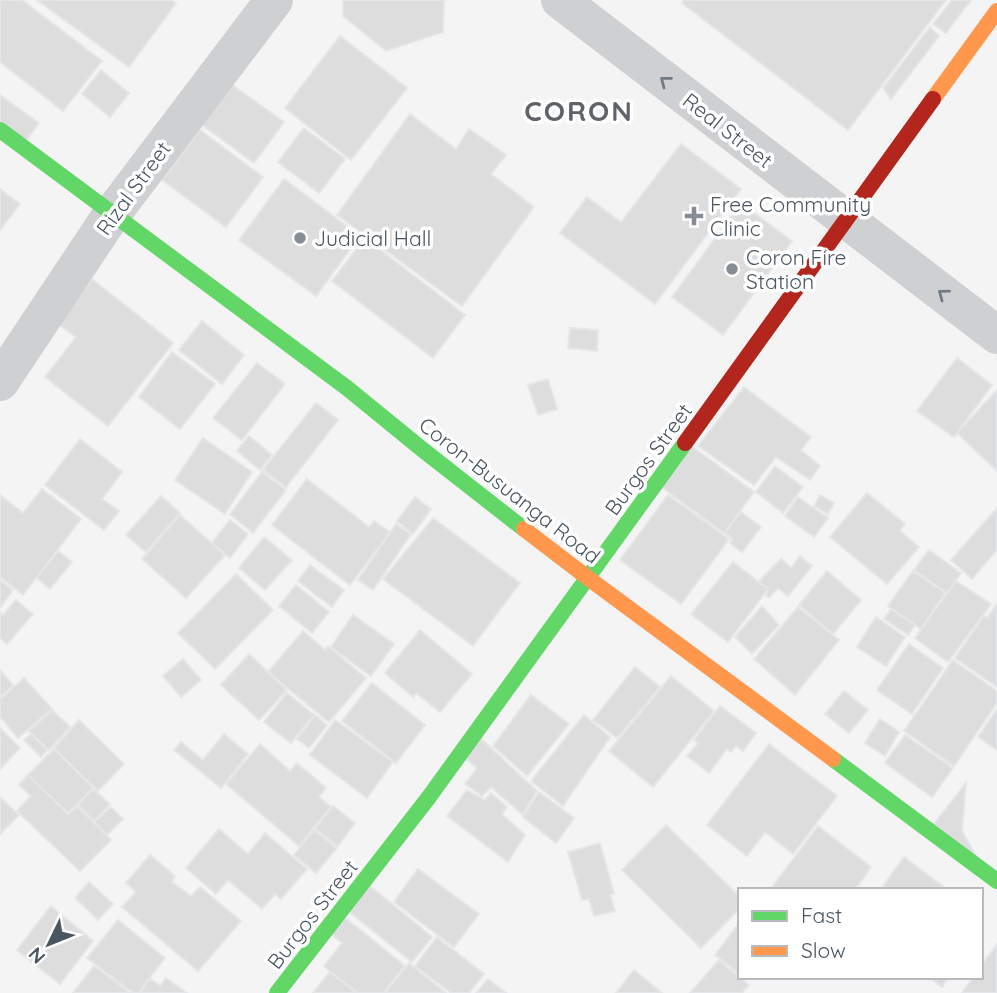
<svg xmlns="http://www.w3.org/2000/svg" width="997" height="993" font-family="Quicksand,sans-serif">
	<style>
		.building { fill: #ddddde; stroke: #e5e6e7; stroke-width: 2 }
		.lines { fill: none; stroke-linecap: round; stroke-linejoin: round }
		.street { stroke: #ced0d2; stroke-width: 38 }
		.fast { stroke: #63d668; stroke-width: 16 }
		.slow { stroke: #ff974d; stroke-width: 16 }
		.jam { stroke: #b3261e; stroke-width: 16 }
		.oneway { stroke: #727b83 }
		.poi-dot { fill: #868d94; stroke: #fff; stroke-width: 2.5 }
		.labels { text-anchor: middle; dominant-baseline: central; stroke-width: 7; stroke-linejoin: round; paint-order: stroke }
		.street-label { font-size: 21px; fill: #4a5661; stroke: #fff }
		.poi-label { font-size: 21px; fill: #4a5661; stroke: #fff; text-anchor: start }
		.district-label { font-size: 28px; font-weight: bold; letter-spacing: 2px; fill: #5f6368; stroke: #fff }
	</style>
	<rect width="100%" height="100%" fill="#f4f4f4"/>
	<g class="building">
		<path d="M0 0H22L102 61 63 111 0 62Z"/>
		<path d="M37 0H171L176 3 129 67Z"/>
		<path d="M343 0H444L443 32 386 51 343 16Z"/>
		<path d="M684 0H946L848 130 682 3Z"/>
		<path d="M952 0H971L946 33 933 24Z"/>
		<path d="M930 27 939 36 891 99 883 88Z"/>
		<path d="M340 36 407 88 351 160 285 108Z"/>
		<path d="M101 70 129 93 110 117 82 94Z"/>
		<path d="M227 81 284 122 254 163 198 122Z"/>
		<path d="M0 95 39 123 23 145 0 128Z"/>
		<path d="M410 114 456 149 469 129 506 155 491 174 534 207 462 306 337 215Z"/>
		<path d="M304 128 345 159 319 193 278 162Z"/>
		<path d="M200 130 263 177 226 227 162 180Z"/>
		<path d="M681 144 741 189 655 304 560 233 587 197 621 222Z"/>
		<path d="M284 179 360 236 316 296 239 240Z"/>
		<path d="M0 189 20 204 0 230Z"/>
		<path d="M741 203 792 241 723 335 672 297Z"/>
		<path d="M365 238 465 315 433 358 332 281Z"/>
		<path d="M92 279 173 343 108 426 45 377 76 337 58 324Z"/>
		<path d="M202 321 244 355 222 384 179 350Z"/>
		<path d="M570 328 598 330 597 351 568 348Z"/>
		<path d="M172 352 215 384 180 429 139 397Z"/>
		<path d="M957 358 992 385 954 437 917 411Z"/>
		<path d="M257 363 285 384 242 440 213 418Z"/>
		<path d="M548 379 557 409 538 415 528 385Z"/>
		<path d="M744 387 811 437 801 450 820 466 810 480 776 457 754 485 698 446Z"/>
		<path d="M997 390V471L957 433Z"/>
		<path d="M316 403 338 420 286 487 263 470Z"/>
		<path d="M249 436 272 455 260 470 237 451Z"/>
		<path d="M203 438 252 472 225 514 175 480Z"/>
		<path d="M80 439 122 472 102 499 119 511 104 530 45 485Z"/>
		<path d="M690 445 754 492 724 533 660 486Z"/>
		<path d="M775 466 803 487 783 513 756 492Z"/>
		<path d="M262 472 286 490 253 533 230 514Z"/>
		<path d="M307 479 369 527 374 521 390 532 350 585 272 525Z"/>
		<path d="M42 489 81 519 23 595 0 577V495L23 513Z"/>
		<path d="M867 493 905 524 900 531 919 547 887 584 830 537Z"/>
		<path d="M668 495 729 539 681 604 620 560Z"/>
		<path d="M820 495 834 503 828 514 814 506Z"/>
		<path d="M161 496 180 513 146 552 126 535Z"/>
		<path d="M415 497 431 509 413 534 397 521Z"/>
		<path d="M798 497 828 518 814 537 785 516Z"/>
		<path d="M997 508V550L972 579 951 560Z"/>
		<path d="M741 512 761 527 742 552 730 543 732 539 725 533Z"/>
		<path d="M180 515 225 555 186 598 142 559Z"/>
		<path d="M433 518 520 583 473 646 383 579Z"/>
		<path d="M230 520 248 534 230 558 212 543Z"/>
		<path d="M396 524 411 534 373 590 358 580Z"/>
		<path d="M264 537 292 560 265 590 239 568Z"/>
		<path d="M929 550 961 573 947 593 914 570Z"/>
		<path d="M58 551 72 562 50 589 37 578Z"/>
		<path d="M800 556 812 566 788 596 778 588 769 598 766 596 768 589 759 581 781 559 791 568Z"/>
		<path d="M733 562 768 589 728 642 691 614Z"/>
		<path d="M310 565 344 590 332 607 298 581Z"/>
		<path d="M827 571 861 600 833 634 799 605Z"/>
		<path d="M913 571 945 593 921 629 888 606Z"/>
		<path d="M236 574 273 610 215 669 178 633Z"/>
		<path d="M0 580 13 590 0 608Z"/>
		<path d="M956 581 991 604 948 662 915 638Z"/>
		<path d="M296 585 329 612 312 633 279 606Z"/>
		<path d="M16 600 33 614 7 644 0 638V612L3 615Z"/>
		<path d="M996 605 997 606V687L955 658 984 616 987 618Z"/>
		<path d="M762 606 779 625 752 654 735 637Z"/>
		<path d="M798 607 839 640 795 695 754 659Z"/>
		<path d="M891 609 915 625 908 635 884 619Z"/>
		<path d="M353 615 394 644 371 676 331 647Z"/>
		<path d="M876 617 905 637 886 666 857 647Z"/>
		<path d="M420 630 472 674 440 712 416 693 413 697 385 673Z"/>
		<path d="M303 631 325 650 328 646 366 678 329 722 268 672Z"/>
		<path d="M909 644 943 668 912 714 877 690Z"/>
		<path d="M249 654 287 690 259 720 221 685Z"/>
		<path d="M183 659 201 680 181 697 163 676Z"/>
		<path d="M953 660 997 691V703L954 766 904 731Z"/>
		<path d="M635 667 660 687 617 738 593 720Z"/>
		<path d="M0 670 13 685 0 698Z"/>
		<path d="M671 676 714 711 653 787 609 751Z"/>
		<path d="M24 678 52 709 18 738 0 717V699Z"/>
		<path d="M372 683 425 725 396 763 342 721Z"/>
		<path d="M844 691 868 710 849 733 825 714Z"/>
		<path d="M287 693 314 715 291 743 264 722Z"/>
		<path d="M531 695 569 724 527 776 493 746Z"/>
		<path d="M720 706 756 733 743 751 736 746 731 752 727 749 709 773 687 756 698 743 694 740Z"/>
		<path d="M997 709V750L978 737Z"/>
		<path d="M52 710 70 727 49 750 29 731Z"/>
		<path d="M315 715 327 725 309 748 297 739Z"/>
		<path d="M584 715 610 737 563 806 531 781Z"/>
		<path d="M880 719 899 732 885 756 865 743Z"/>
		<path d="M79 720 124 764 98 791 54 748Z"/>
		<path d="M335 720 393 762 367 798 310 755Z"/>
		<path d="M0 728 20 748 0 769Z"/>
		<path d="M31 734 47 750 41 757 24 740Z"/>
		<path d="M224 734 248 754 221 788 174 750 181 742 203 760Z"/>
		<path d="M477 735 537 791 523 815 491 787 482 796 465 784 477 768 462 755Z"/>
		<path d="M905 735 953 768 932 797 885 763Z"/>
		<path d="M260 744 290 771 297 763 326 788 319 797 331 807 299 846 226 784Z"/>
		<path d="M769 744 837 796 793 854 765 832 747 856 707 825Z"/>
		<path d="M54 749 93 788 68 813 28 775Z"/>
		<path d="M28 775 68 814 77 806 111 840 80 871 17 811 31 796 19 785Z"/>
		<path d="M966 783 962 831 977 858 934 824Z"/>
		<path d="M93 789 110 804 94 821 78 805Z"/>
		<path d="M467 790 485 800 491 793 507 807 502 814 525 835 508 862 447 816Z"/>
		<path d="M539 792 574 818 556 843 523 817Z"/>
		<path d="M0 797 19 815 0 834Z"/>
		<path d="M333 806 355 823 338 846 315 829Z"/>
		<path d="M111 807 123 819 107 835 94 822Z"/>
		<path d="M666 825 740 897V908L701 948 622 870Z"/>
		<path d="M818 826 871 867 855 890H770Z"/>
		<path d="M219 829 248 854 265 833 307 869 281 899 275 894 262 909 228 880 216 894 186 868Z"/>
		<path d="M314 830 337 848 316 873 294 855Z"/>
		<path d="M600 843 614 894 610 895 615 911 594 916 589 899 582 900 568 852Z"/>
		<path d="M150 855 175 876 172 882 191 896 200 887 241 921 198 971 122 907 136 892 126 883Z"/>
		<path d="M904 857 948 890H889L883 886Z"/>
		<path d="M418 869 479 914 454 947 394 902Z"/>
		<path d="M89 882 113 904 98 920 75 898Z"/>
		<path d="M369 885 432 937 412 962 348 911Z"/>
		<path d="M51 906 93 941 60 984 17 950Z"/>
		<path d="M343 916 405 966 383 993H357L324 966 342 943 330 933Z"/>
		<path d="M118 920 165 958 138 993H133L87 958Z"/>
		<path d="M740 922V971L738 973 715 955Z"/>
		<path d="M437 937 484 974 469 993H451L415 966Z"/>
		<path d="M997 944V993H962L973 977H981V966Z"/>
		<path d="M719 960 749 985 742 993H690Z"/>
		<path d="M409 963 446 993H385Z"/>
		<path d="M94 966 131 993H73Z"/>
		<path d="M634 970 662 993H616Z"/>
		<path d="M330 972 357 993H313Z"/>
		<path d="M929 977H949L942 987Z"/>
		<path d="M166 978 187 993H140L150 979 160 986Z"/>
		<path d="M488 979 506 993H476Z"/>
	</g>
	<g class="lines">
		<g class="street">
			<path d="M560 0 997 335"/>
			<path d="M0 382 112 214 274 0"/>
		</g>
		<g class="fast">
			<path d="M0 130 347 388 423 450 524 529"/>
			<path d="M833 759 997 881"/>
			<path d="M277 993 429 797 685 443"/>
		</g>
		<g class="slow">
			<path d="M933 99 997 11"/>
			<path d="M524 529 588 578 833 759"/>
		</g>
		<path class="jam" d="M685 443 933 99"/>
	</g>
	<defs><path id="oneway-chevron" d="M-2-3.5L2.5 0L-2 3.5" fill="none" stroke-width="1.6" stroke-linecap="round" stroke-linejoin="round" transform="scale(1.75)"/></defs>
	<g class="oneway">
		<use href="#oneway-chevron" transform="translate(665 81) rotate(-142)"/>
		<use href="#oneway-chevron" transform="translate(943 294) rotate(-143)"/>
	</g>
	<g class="poi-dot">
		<path d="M690.5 205.5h7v7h7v7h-7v7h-7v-7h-7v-7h7z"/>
		<circle cx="300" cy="238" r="7"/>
		<circle cx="732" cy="269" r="7"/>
	</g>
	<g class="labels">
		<g class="street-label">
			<text transform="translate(728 130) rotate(38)">Real Street</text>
			<text transform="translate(133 188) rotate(-54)">Rizal Street</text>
			<text transform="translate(648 459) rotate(-54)">Burgos Street</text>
			<text transform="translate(510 490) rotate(38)">Coron-Busuanga Road</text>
			<text transform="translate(312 914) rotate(-52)">Burgos Street</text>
		</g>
		<g class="poi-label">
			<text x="710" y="204">Free Community<tspan x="710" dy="24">Clinic</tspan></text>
			<text x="314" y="238">Judicial Hall</text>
			<text x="746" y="257">Coron Fire<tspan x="746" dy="24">Station</tspan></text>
		</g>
		<g class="district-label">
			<text x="579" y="110">CORON</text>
		</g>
	</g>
	<rect x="738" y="888" width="245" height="91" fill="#ffffff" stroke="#b7bbc0" stroke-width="2"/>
	<rect x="752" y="911" width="35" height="10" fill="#63d668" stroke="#b7bbc0" stroke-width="2"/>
	<text x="801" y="923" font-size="21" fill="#4a5661">Fast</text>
	<rect x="752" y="946" width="35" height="10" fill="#ff974d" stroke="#b7bbc0" stroke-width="2"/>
	<text x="801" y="958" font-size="21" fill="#4a5661">Slow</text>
	<g transform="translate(49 944) rotate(227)" stroke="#ffffff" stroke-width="5" paint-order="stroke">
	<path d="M0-5L12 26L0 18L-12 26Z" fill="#4a5661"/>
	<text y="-10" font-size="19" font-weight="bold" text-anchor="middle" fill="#4a5661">N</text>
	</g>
</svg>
